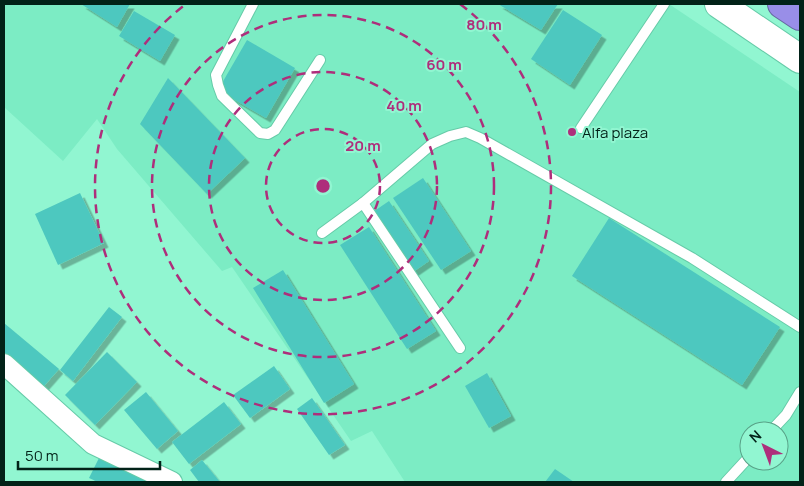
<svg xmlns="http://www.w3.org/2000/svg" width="804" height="486" font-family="Manrope,sans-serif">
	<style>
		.built { fill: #7cecc4; fill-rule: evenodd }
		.building { fill: #4ec8bf; filter: url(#shadow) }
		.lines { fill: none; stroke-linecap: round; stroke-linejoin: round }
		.lane-casing { stroke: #66cba8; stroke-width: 12 }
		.street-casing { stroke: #66cba8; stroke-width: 22 }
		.secondary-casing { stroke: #66cba8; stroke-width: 30 }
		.highway-casing { stroke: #64689f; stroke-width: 30 }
		.lane { stroke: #fff; stroke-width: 10 }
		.street { stroke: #fff; stroke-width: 20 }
		.secondary { stroke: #fff; stroke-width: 28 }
		.highway { stroke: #998ee8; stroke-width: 28 }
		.ring { fill: none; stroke: #ae2e7b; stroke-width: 2.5; stroke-dasharray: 9 6 }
		.poi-dot { fill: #ae2e7b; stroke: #91f6d1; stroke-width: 2 }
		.labels { text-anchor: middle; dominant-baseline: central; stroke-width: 4; stroke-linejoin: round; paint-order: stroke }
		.poi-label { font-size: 15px; fill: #022218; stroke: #91f6d1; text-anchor: start }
		.centre { fill: #ae2e7b; stroke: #91f6d1; stroke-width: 2.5 }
		.ring-label { font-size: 15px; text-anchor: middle; font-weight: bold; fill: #ae2e7b; stroke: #91f6d1; stroke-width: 4; stroke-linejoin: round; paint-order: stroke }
	</style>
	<defs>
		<filter id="shadow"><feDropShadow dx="4.5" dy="4.5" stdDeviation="0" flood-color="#0004"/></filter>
	</defs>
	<rect width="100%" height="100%" fill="#91f6d1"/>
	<path class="built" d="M4 4H669L800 92V482H405L372 431 351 441 232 267 222 271 117 149 97 119 63 161 4 107ZM749 431H779V461H749Z"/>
	<g class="building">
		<path d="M81 4H130L117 27Z"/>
		<path d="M498 4H558L541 30Z"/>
		<path d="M563 10 602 35 570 85 531 59Z"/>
		<path d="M134 11 175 35 160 61 119 36Z"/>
		<path d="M247 40 295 68 266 118 218 90Z"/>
		<path d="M168 78 245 158 207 194 140 124Z"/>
		<path d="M423 178 471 251 441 270 393 198Z"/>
		<path d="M80 193 104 243 58 265 35 214Z"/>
		<path d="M389 201 429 261 410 274 370 214Z"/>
		<path d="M609 218 780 327 742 385 572 276Z"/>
		<path d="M369 227 436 331 407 349 340 245Z"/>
		<path d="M283 270 354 384 324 403 253 288Z"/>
		<path d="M109 307 122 317 73 381 60 370Z"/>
		<path d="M4 323 59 369 44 386 4 352Z"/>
		<path d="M107 352 137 382 95 425 65 395Z"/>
		<path d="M274 366 290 389 250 418 233 395Z"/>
		<path d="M487 373 511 416 489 428 465 386Z"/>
		<path d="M146 392 178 431 157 449 124 410Z"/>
		<path d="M312 398 345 445 329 455 297 409Z"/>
		<path d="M224 402 241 424 189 464 172 442Z"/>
		<path d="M101 454 157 482H98L89 478Z"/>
		<path d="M202 460 220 482H199L190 470Z"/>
		<path d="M555 469 574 482H545Z"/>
	</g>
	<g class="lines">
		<g class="lane-casing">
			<g id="lane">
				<path d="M253 4 216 75 218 85 222 96 260 133 268 134 275 130 320 60"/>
				<path d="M581 128 664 4"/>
				<path d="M363 203 460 348"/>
				<path d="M322 233 363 203 432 144 450 136 466 132 480 138 692 258 800 327"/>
				<path d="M771 431 786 415 800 392"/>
				<path d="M726 482 749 457"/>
			</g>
		</g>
		<g class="street-casing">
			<path id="street" d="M4 364 93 444 172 482"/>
		</g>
		<g class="secondary-casing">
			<path id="secondary" d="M719 4 800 59"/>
		</g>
		<g class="highway-casing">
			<path id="highway" d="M782 4 800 16"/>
		</g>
		<use href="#lane" class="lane"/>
		<use href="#street" class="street"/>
		<use href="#secondary" class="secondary"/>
		<use href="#highway" class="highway"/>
	</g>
	<g class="ring">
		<circle cx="323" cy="186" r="57"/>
		<circle cx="323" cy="186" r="114"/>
		<circle cx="323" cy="186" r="171"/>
		<path d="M460 4A228 228 0 1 1 186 4"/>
	</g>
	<circle class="poi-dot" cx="572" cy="132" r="5"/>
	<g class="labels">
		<g class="poi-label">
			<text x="582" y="132">Alfa plaza</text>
		</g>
	</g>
	<circle cx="323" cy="186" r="8" class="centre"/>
	<g class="ring-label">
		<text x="484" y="30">80 m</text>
		<text x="444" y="70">60 m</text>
		<text x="404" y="111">40 m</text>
		<text x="363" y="151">20 m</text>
	</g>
	<rect width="804" height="486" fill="none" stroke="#022218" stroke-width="10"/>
	<g transform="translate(764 446) rotate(318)"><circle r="24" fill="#91f6d1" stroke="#58a187"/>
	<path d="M0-4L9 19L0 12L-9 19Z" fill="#ae2e7b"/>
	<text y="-8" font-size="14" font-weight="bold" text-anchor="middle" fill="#022218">N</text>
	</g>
	<path d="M18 461v8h142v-8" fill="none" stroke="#022218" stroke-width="2.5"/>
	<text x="25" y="461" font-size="15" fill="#022218" stroke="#91f6d1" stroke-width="4" paint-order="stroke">50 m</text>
</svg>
